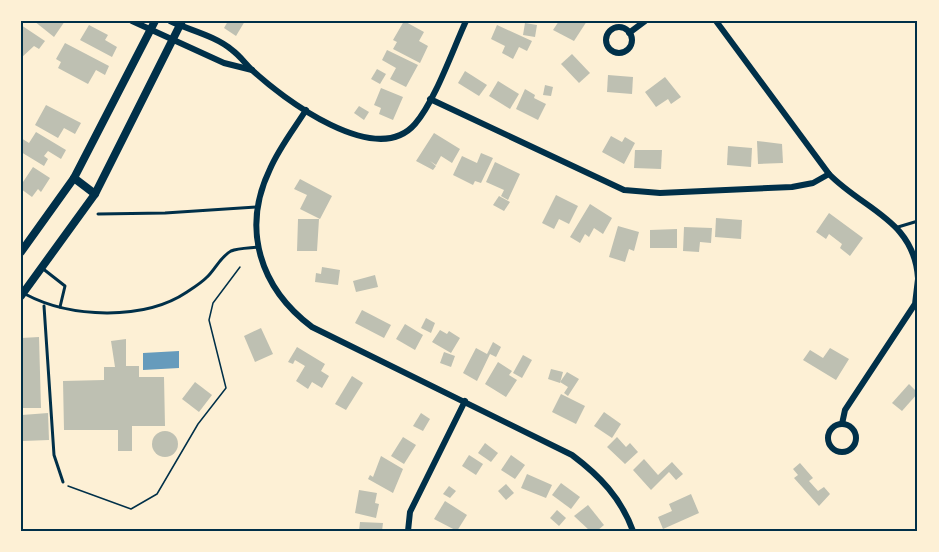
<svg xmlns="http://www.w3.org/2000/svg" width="939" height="552" font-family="Helvetica,sans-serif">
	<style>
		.water { fill: #669bbc }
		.building { fill: #bec0b2 }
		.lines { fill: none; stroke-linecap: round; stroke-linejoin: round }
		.path { stroke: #003049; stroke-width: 1.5 }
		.service { stroke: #003049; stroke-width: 3 }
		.minor { stroke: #003049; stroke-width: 6 }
		.secondary { stroke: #003049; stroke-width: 8 }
		.neatline { fill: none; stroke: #003049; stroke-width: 2 }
	</style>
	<rect width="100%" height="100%" fill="#fdf0d5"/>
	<path class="water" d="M179 351V368L143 370V353Z"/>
	<g class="building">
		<path d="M34 21H65L54 37Z"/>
		<path d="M228 21H245L236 36 224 28Z"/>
		<path d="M404 21 424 32 419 41 428 46 420 63 393 49 397 42 393 40Z"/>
		<path d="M559 21H587L574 41 553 30Z"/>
		<path d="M525 23 537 25 535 37 523 35Z"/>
		<path d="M21 25 45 41 39 49 34 46 21 58Z"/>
		<path d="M89 25 108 35 105 40 117 47 112 57 80 40Z"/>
		<path d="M497 25 532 41 527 51 519 47 513 59 502 53 505 46 491 39Z"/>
		<path d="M65 43 109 66 105 75 96 70 88 84 58 68 61 62 56 59Z"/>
		<path d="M387 50 418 65 406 87 390 79 396 68 382 60Z"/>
		<path d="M572 54 590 73 579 83 561 64Z"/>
		<path d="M377 69 386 74 380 84 371 79Z"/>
		<path d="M465 71 487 85 479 96 458 83Z"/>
		<path d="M608 75 633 77 632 94 607 92Z"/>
		<path d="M665 77 681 97 671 104 668 99 656 107 645 92Z"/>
		<path d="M498 81 519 94 510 109 489 96Z"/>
		<path d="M545 85 553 87 551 96 543 95Z"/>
		<path d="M381 88 403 97 393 120 379 114 381 108 374 105Z"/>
		<path d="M525 89 535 95 534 98 546 104 538 120 516 109Z"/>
		<path d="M46 105 81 123 75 134 64 128 58 138 35 125Z"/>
		<path d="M359 106 369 112 364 120 354 113Z"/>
		<path d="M36 132 66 150 61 159 48 151 44 156 48 159 44 166 21 152V138L29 143Z"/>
		<path d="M434 133 460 149 452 163 441 156 436 165 430 161 436 166 433 170 416 161Z"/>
		<path d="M611 136 622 142 625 137 635 143 624 164 602 152Z"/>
		<path d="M757 141 782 144 783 163 758 164Z"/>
		<path d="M728 146 752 148 751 167 727 165Z"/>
		<path d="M635 150H662L661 169 634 168Z"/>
		<path d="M481 153 493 158 481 183 475 181 473 185 453 175 462 156 477 163Z"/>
		<path d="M495 162 520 174 508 200 501 196 504 190 486 182Z"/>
		<path d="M33 167 50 178 41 192 38 189 32 197 21 189V185Z"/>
		<path d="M300 179 332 196 320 219 300 209 307 195 294 189Z"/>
		<path d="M556 195 578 206 569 224 559 219 554 229 542 223Z"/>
		<path d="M499 196 510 202 504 211 493 205Z"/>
		<path d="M590 204 612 218 603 234 594 228 589 237 585 234 580 243 570 237Z"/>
		<path d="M829 213 863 238 850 256 840 248 842 244 829 234 826 239 816 232Z"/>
		<path d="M716 218 742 220 741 239 715 237Z"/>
		<path d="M298 219H319L317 251H297Z"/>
		<path d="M618 226 639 232 634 251 629 249 625 262 609 257Z"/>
		<path d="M684 227 712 228 711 243 700 242 699 252 683 251Z"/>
		<path d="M677 229V248H650V230Z"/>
		<path d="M322 267 340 270 338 285 315 282 316 273 321 274Z"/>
		<path d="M375 275 378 287 356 292 353 281Z"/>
		<path d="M362 310 391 325 384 338 355 323Z"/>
		<path d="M426 318 435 323 431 333 421 328Z"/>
		<path d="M405 324 423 335 415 350 396 339Z"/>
		<path d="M261 328 273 354 255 362 244 336Z"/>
		<path d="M440 330 447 334 449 331 460 338 451 353 432 342Z"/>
		<path d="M39 337 41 408H21V338Z"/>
		<path d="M126 339V366H139V377H164L165 426H132V451H118V430H64L63 381 104 380V367H115L111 341Z"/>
		<path d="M493 342 501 347 496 357 490 354 477 381 463 373 476 348 487 354Z"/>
		<path d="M297 347 325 364 321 371 329 376 322 388 312 382 308 389 296 381 305 366 295 360 293 364 288 362Z"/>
		<path d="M830 348 849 359 836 380 803 360 810 350 823 358Z"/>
		<path d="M444 352 455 356 451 367 440 363Z"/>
		<path d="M523 355 532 360 522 378 513 373Z"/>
		<path d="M498 362 512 371 509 375 517 380 506 397 485 384Z"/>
		<path d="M551 369 563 372 560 383 548 379Z"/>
		<path d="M567 372 579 379 568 396 564 393 568 387 560 382Z"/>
		<path d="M352 376 363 383 346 410 335 404Z"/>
		<path d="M195 382 212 395 199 412 182 399Z"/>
		<path d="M909 384 918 393 902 411 892 403Z"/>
		<path d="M561 394 585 406 576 424 552 412Z"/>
		<path d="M604 412 621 424 612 438 594 426Z"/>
		<path d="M48 413 49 440 23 441 22 415Z"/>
		<path d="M421 413 430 419 423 431 413 426Z"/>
		<circle cx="165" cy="444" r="13"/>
		<path d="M403 437 416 445 404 464 391 456Z"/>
		<path d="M617 437 626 447 630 443 638 452 625 464 607 447Z"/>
		<path d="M485 443 498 453 491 462 478 453Z"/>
		<path d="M469 455 483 464 476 475 462 466Z"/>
		<path d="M511 455 525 465 515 479 501 470Z"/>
		<path d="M381 456 403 469 393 493 368 479 370 475 373 477Z"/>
		<path d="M644 459 658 475 672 462 683 474 676 480 669 472 651 490 633 470Z"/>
		<path d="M800 463 813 478 809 481 818 491 824 487 830 494 819 506 794 478 798 475 793 469Z"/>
		<path d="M527 474 552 485 546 498 521 488Z"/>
		<path d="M561 483 580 497 571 509 552 495Z"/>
		<path d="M506 484 514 493 506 500 498 491Z"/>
		<path d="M449 486 456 491 450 498 443 494Z"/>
		<path d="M359 490 377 493 375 503 379 504 376 518 355 513Z"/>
		<path d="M691 494 699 513 663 529 658 517 672 511 669 504Z"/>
		<path d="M445 501 467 515 457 531 434 519Z"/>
		<path d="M588 505 604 525 597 531H590L574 516Z"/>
		<path d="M557 510 566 518 559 526 550 518Z"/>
		<path d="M360 522 383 523 382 531H359Z"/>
	</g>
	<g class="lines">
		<path class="path" d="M68 486 131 509 157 494 198 424 226 388 209 320 213 303 240 267"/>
		<g class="service">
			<path d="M98 214 165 213 257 207"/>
			<path d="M898 227 918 221"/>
			<path d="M42 268 65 286 60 307"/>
			<path d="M25 294C70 318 144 321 187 292 193 288 201 283 206 278 215 270 220 257 231 251 238 248 250 248 258 247"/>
			<path d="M44 306 54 455 63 482"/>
		</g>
		<g class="minor">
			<path d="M132 21 224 63 252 70"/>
			<path d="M170 21C189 30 216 36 232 50 239 55 245 63 251 69 283 99 376 169 415 124 435 101 453 49 466 21"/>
			<path d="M716 21 829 174C864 210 914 220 918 278"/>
			<circle cx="619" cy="40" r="13"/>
			<path d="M629 33 645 21"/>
			<path d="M430 99 624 190 660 193 792 187 813 183 829 174"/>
			<path d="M306 110C294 129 279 148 270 169 241 229 260 288 312 327L572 455C600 476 621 498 633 531"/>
			<path d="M842 424 845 410 915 304 918 279"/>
			<circle cx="842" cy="438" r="14"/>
			<path d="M408 531 410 512 465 401"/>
		</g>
		<g class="secondary">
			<path d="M74 178 95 194"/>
			<path d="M21 252 74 178 155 21"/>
			<path d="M21 296 95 194 182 21"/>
		</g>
	</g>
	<rect width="939" height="552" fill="none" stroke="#fdf0d5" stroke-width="45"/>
	<rect x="22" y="22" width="894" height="508" class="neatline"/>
</svg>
